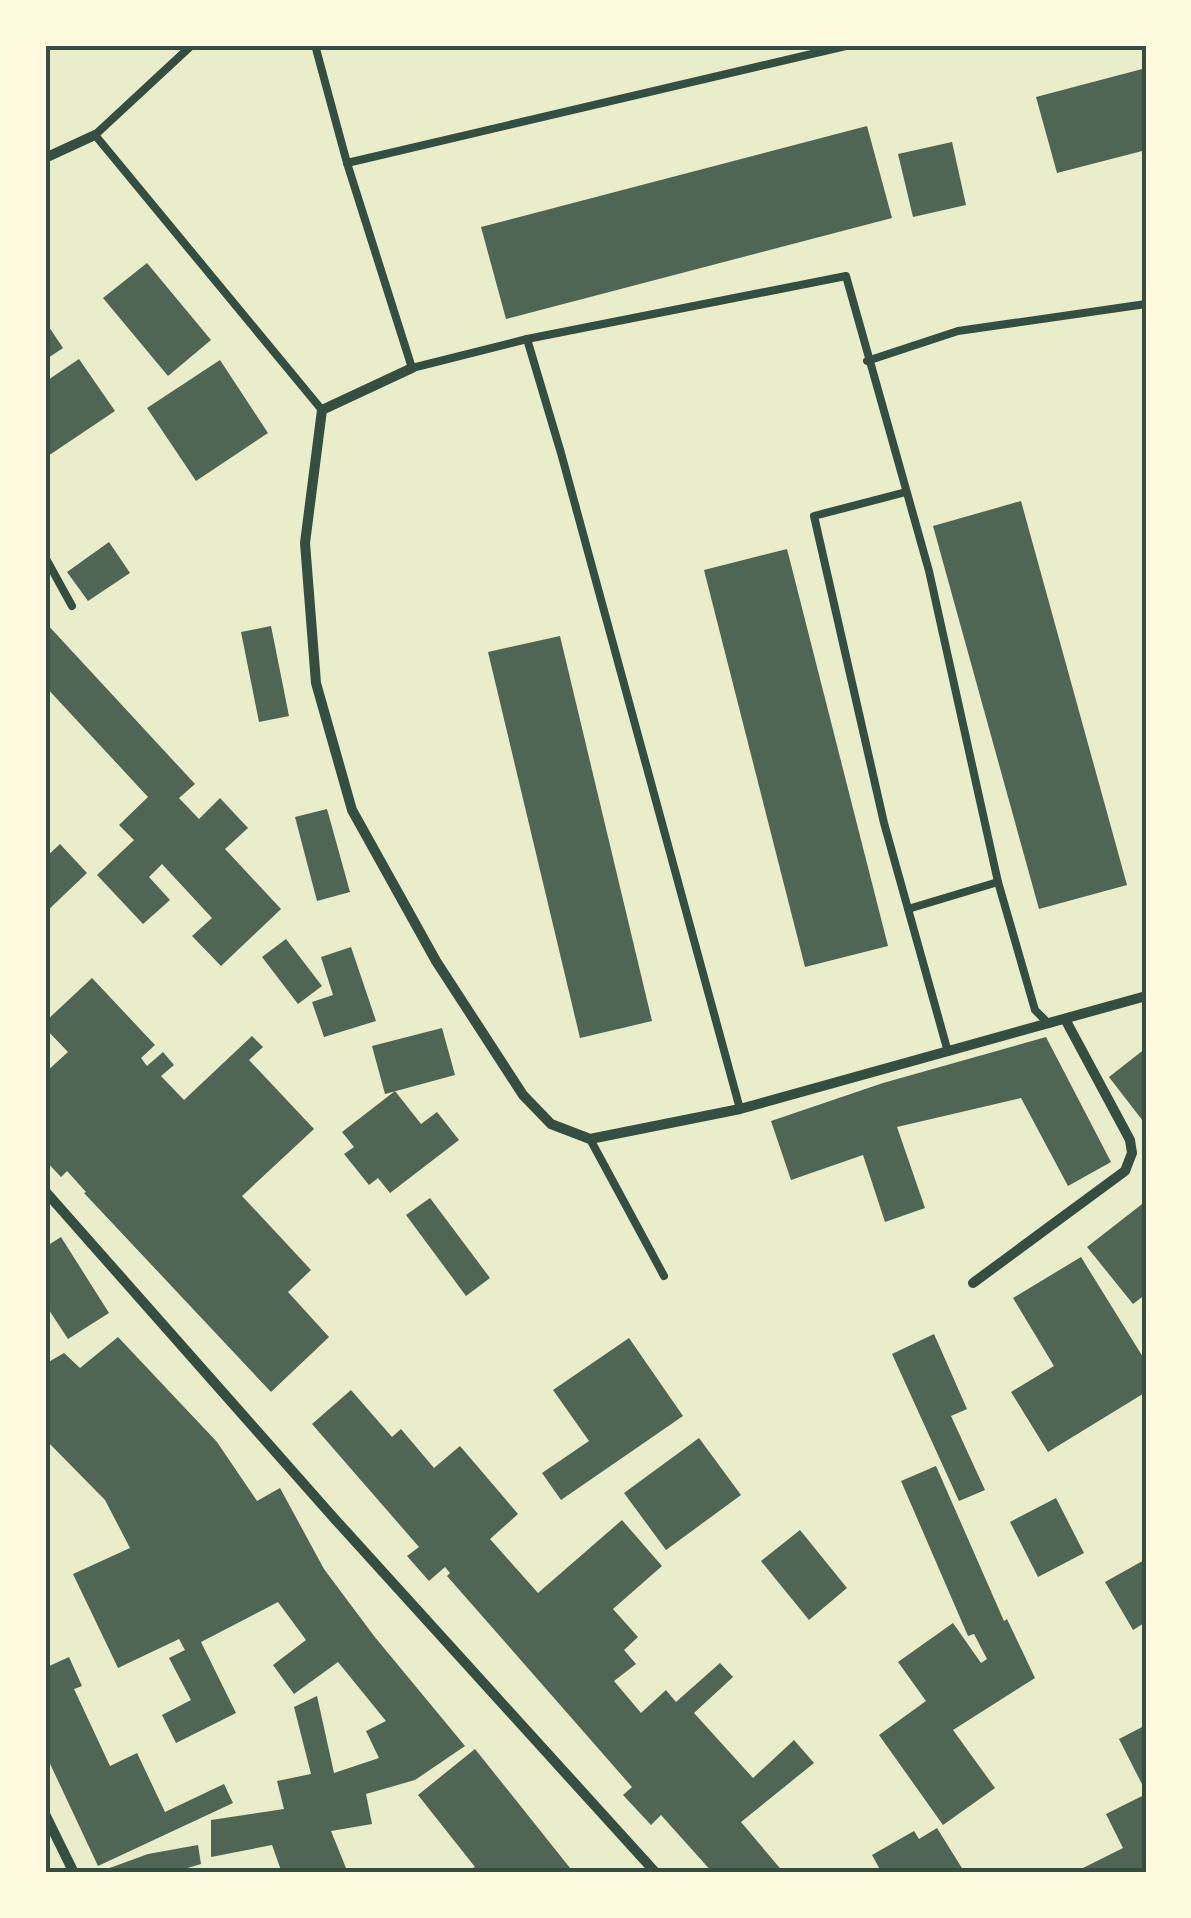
<svg xmlns="http://www.w3.org/2000/svg" width="1191" height="1918" font-family="Helvetica,sans-serif">
	<style>
		.building { fill: #4f6655 }
		.lines { fill: none; stroke-linecap: round; stroke-linejoin: round }
		.service { stroke: #344e41; stroke-width: 8 }
		.minor { stroke: #344e41; stroke-width: 10 }
		.neatline { fill: none; stroke: #344e41; stroke-width: 4 }
	</style>
	<rect width="100%" height="100%" fill="#e9edc9"/>
	<g class="building">
		<path d="M1146 68V150L1057 173 1036 97Z"/>
		<path d="M867 126 892 218 506 319 481 227Z"/>
		<path d="M952 142 966 205 913 217 898 154Z"/>
		<path d="M147 263 211 340 168 376 103 298Z"/>
		<path d="M45 321 63 348 45 360Z"/>
		<path d="M79 359 115 411 45 458V382Z"/>
		<path d="M220 360 268 433 196 481 147 408Z"/>
		<path d="M1021 501 1127 885 1039 909 933 526Z"/>
		<path d="M109 542 130 573 88 601 67 572Z"/>
		<path d="M787 549 888 946 805 967 704 570Z"/>
		<path d="M45 622 195 784 179 798 199 819 220 798 248 828 225 849 281 909 221 966 192 936 212 918 162 864 149 877 170 900 143 924 97 875 134 840 119 825 148 797 45 686Z"/>
		<path d="M271 626 289 716 259 722 241 632Z"/>
		<path d="M560 636 652 1021 580 1038 488 652Z"/>
		<path d="M327 809 350 892 317 901 295 817Z"/>
		<path d="M60 844 87 873 45 913V858Z"/>
		<path d="M286 939 322 986 298 1004 262 957Z"/>
		<path d="M351 947 376 1021 324 1037 312 1002 333 995 321 957Z"/>
		<path d="M92 978 155 1045 141 1058 147 1066 163 1052 174 1065 161 1076 184 1100 252 1036 263 1047 249 1060 314 1129 242 1196 311 1270 288 1292 329 1337 271 1392 84 1193 86 1192 67 1171 61 1177 45 1160 48 1151 45 1148V1073L68 1052 45 1028V1022Z"/>
		<path d="M442 1028 455 1075 385 1094 372 1046Z"/>
		<path d="M1046 1037 1111 1162 1068 1186 1021 1098 897 1127 925 1208 885 1222 863 1155 791 1180 771 1121 883 1083Z"/>
		<path d="M1146 1048V1125L1109 1077Z"/>
		<path d="M395 1091 421 1124 437 1112 459 1140 390 1193 378 1178 369 1185 344 1154 354 1147 342 1132Z"/>
		<path d="M430 1198 490 1278 466 1296 406 1215Z"/>
		<path d="M1146 1201V1294L1133 1304 1087 1247Z"/>
		<path d="M61 1237 109 1313 68 1339 45 1304V1247Z"/>
		<path d="M1081 1257 1146 1362V1392L1048 1452 1011 1392 1054 1366 1013 1298Z"/>
		<path d="M934 1334 967 1409 951 1416 985 1490 959 1501 892 1354Z"/>
		<path d="M118 1337 217 1442 257 1501 280 1488 324 1569 374 1636 465 1746 415 1780 366 1794 372 1824 331 1831 348 1873H282L272 1845 211 1857V1820L284 1809 277 1781 311 1774 294 1707 317 1696 334 1773 379 1758 366 1731 386 1721 338 1662 294 1694 273 1665 306 1640 278 1602 201 1642 236 1713 176 1743 162 1715 191 1700 169 1658 185 1650 179 1639 118 1668 73 1574 130 1548 105 1500 45 1439V1364L64 1353 80 1368Z"/>
		<path d="M629 1338 683 1416 561 1500 542 1473 589 1441 553 1390Z"/>
		<path d="M351 1390 392 1437 401 1429 434 1468 460 1446 518 1514 490 1539 538 1593 622 1520 662 1566 613 1609 638 1637 624 1650 636 1664 614 1681 641 1713 666 1690 676 1702 720 1663 733 1677 694 1713 753 1778 794 1740 814 1763 741 1822 784 1873H713L661 1815 651 1825 623 1795 632 1787 447 1576 450 1573 445 1567 429 1581 407 1556 419 1547 312 1424Z"/>
		<path d="M699 1438 741 1495 666 1550 624 1493Z"/>
		<path d="M936 1466 1004 1621 1007 1619 1035 1678 953 1730 995 1788 943 1825 879 1735 926 1701 898 1662 953 1623 981 1663 987 1659 974 1634 968 1636 901 1481Z"/>
		<path d="M1056 1498 1084 1553 1038 1577 1010 1522Z"/>
		<path d="M800 1530 847 1588 809 1620 761 1561Z"/>
		<path d="M1146 1559V1622L1133 1630 1105 1582Z"/>
		<path d="M69 1657 82 1686 74 1689 110 1766 137 1753 165 1812 224 1784 233 1803 98 1866 45 1753V1668Z"/>
		<path d="M1146 1725V1792L1119 1739Z"/>
		<path d="M475 1749 574 1873H461L475 1867 418 1795Z"/>
		<path d="M1146 1794V1873H1073L1123 1848 1106 1814Z"/>
		<path d="M937 1828 965 1873H902L900 1870 882 1873 872 1855 914 1831 919 1839Z"/>
		<path d="M198 1845 201 1864 171 1873H96L148 1854Z"/>
	</g>
	<g class="lines">
		<g class="service">
			<path d="M192 45 95 135 322 410"/>
			<path d="M315 45 347 163"/>
			<path d="M850 45 347 163 412 368 527 339 846 276 929 571 998 882 1035 1010 1049 1024"/>
			<path d="M527 339 561 453 740 1109"/>
			<path d="M867 361 958 331 1146 304"/>
			<path d="M906 492 814 516 884 823 948 1052"/>
			<path d="M45 557 72 606"/>
			<path d="M908 909 998 882"/>
			<path d="M590 1139 664 1276"/>
		</g>
		<g class="minor">
			<path d="M45 158 95 135"/>
			<path d="M412 368 322 410 305 543 316 683 352 810 436 961 523 1095 551 1124 590 1139 740 1109 1146 996"/>
			<path d="M45 1191 333 1517 656 1873"/>
			<path d="M973 1283 1125 1171 1132 1153 1130 1140 1065 1019"/>
			<path d="M45 1814 74 1873"/>
		</g>
	</g>
	<rect width="1191" height="1918" fill="none" stroke="#fefae0" stroke-width="95"/>
	<rect x="48" y="48" width="1096" height="1822" class="neatline"/>
</svg>
